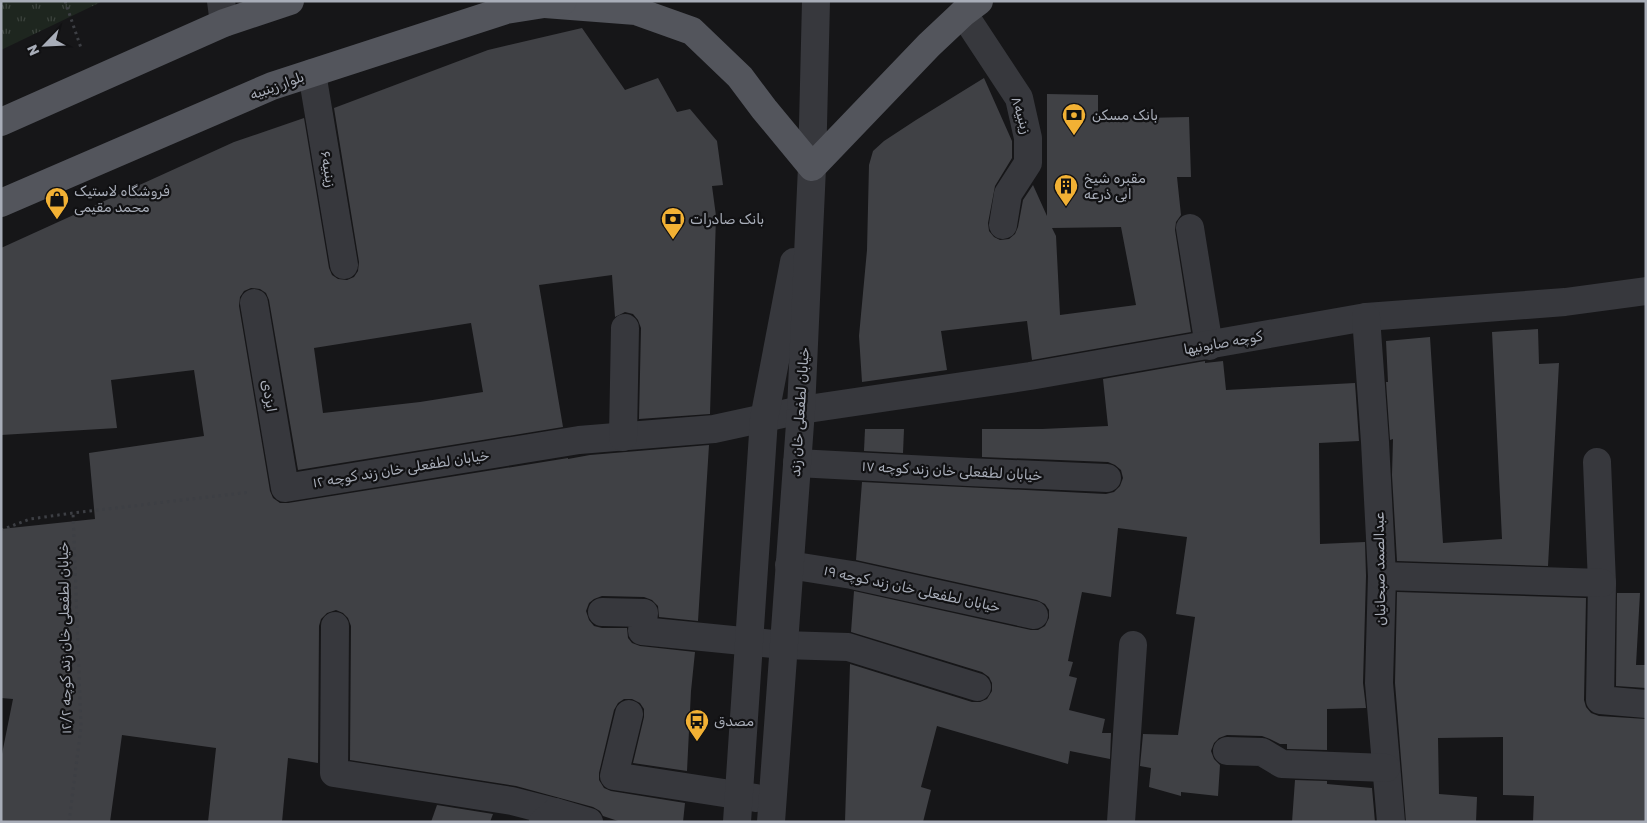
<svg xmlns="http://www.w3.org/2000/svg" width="1647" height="823" font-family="Rubik,Cairo,sans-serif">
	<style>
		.park { fill: url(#park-tufts) }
		.building { fill: #404145; fill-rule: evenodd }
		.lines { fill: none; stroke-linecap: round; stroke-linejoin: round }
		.path { stroke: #3d3f44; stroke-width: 3; stroke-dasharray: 2.5 4; stroke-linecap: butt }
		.minor { stroke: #37383d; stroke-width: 28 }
		.major { stroke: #53555c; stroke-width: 28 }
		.labels { text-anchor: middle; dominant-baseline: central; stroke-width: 4.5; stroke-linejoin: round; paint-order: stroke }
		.street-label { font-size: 14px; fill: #a8adb8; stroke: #111113 }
		.poi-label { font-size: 14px; fill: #a8adb8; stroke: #111113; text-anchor: start }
	</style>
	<defs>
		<pattern id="park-tufts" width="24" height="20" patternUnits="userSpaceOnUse" patternTransform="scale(1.25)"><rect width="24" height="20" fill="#1e261f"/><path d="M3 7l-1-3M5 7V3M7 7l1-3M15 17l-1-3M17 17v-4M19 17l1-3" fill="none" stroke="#3c433d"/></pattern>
	</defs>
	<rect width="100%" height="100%" fill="#161618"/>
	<path class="park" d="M1 1H103L1 50Z"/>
	<g class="building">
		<path d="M582 28 625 90 658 78 677 112 690 109 717 141 723 185 712 186 716 216 710 414 639 419 641 328 638 320 633 314 625 312 615 317 612 275 539 285 563 427 298 470 269 300 266 293 260 289 251 288 244 291 240 297 239 306 270 491 273 498 280 503H288L568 458V459L590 455 709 445 698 621 659 617 658 606 652 600 644 597 602 596 594 599 589 603 586 611 589 620 594 626 602 628H627L628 638 632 643 640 646 695 652 691 691 687 771 633 763 644 717V709L640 703 632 699H624L618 703 614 710 599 773V780L604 788 611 791 685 803 683 822H621L603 816 600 811 593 807 516 786 350 760 351 626 348 618 343 613 336 610 327 613 321 619 319 626 318 763 288 758 282 822H208L216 748 122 735 110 822H1V759L13 699 1 698V529L95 519 89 453 204 436 194 370 111 380 117 428 1 435V248L234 142 304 118 329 268 332 275 338 279 347 280 354 277 358 271 359 262 334 108 488 50ZM471 323 483 392 420 402 323 413 314 348Z"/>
		<path d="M984 78 1012 141V158L995 186 988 223 989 231 994 237 1000 240 1009 239 1015 234 1018 227 1023 200 1033 185 1047 216V94L1098 95V119L1189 117 1191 177H1177L1181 215 1176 222 1175 230 1191 332 1032 360 1027 321 941 331 947 370 862 382 859 336 867 250 869 165 873 151 884 141 916 120ZM1121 227 1136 305 1060 315 1056 236 1052 228Z"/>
		<path d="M1538 329 1539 364 1559 363 1548 566 1397 561 1392 475 1393 439 1390 440 1386 382H1388L1386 341 1430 337 1443 543 1502 539 1492 332Z"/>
		<path d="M1205 361V363L1223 361 1226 390 1355 383 1359 441 1319 443 1320 544 1365 542 1366 576 1363 683 1366 708 1327 709V750L1287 749V744H1280L1270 739 1262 736 1227 735 1219 738 1214 743 1211 751 1214 759 1220 765 1218 796 1181 792V796L1149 787 1151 768 1140 766 1143 734 1178 735 1195 617 1176 614 1187 537 1118 528 1111 597 1082 592 1068 661 1073 662 1069 676 1077 678 1069 710 1105 719 1102 733H1111L1110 759 1070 751 1068 764 937 726 921 787 931 790 923 822H845L850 664 972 702H980L987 699 992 691V683L989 677 982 672 851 632 854 591 1031 630H1038L1045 626 1049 618V610L1045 604 1037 600 856 560 862 482 1106 494 1114 492 1120 486 1123 478 1121 470 1115 465 1108 462 982 457V429H1042L1108 426 1103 379Z"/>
		<path d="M865 429H904L903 453 864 451Z"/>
		<path d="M1397 592 1586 598 1584 700 1586 707 1591 713 1599 716 1646 719V822H1533L1534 796 1503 795V737L1438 738 1439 794 1477 797 1476 822H1406L1395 683Z"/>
		<path d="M1617 593H1640L1636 665H1646V688L1616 686Z"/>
		<path d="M1295 780 1327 781V784L1372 788 1375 822H1292Z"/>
		<path d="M437 805 493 814 490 822H431Z"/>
	</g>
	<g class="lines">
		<g class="path">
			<path d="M65 1 81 48"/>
			<path d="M1 530 30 519 73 513 250 492"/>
			<path d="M69 822 81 727 73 513"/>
		</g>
		<g class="minor">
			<path d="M221 1 224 23"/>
			<path d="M963 13 1019 98 1028 138V163L1008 194 1003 225"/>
			<path d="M312 73 344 265"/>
			<path d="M1190 228 1209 346"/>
			<path d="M254 303 285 488 579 440 714 429 801 410 1030 376 1366 317 1565 302 1646 291"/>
			<path d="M1366 317 1375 442 1382 576 1379 683 1391 822"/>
			<path d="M623 437 625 328"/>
			<path d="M1597 462 1602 583 1600 700 1646 704"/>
			<path d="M797 463 968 472 1107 478"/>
			<path d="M789 565 852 575 1034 615"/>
			<path d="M1382 576 1602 583"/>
			<path d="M602 612 644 613 642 631 783 645 848 647 977 687"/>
			<path d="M335 626 334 773 512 801 555 812"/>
			<path d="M629 714 614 776 756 798"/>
			<path d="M1227 751 1262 752 1282 764 1386 768"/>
			<path d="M543 822 555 812 589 822"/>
			<path d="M737 822 764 419 794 262"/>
			<path d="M771 822 801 410 812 167 816 1"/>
			<path d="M1121 822 1133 645"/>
		</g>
		<g class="major">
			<path d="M545 4 636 11 692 31 740 77 764 109 812 167 929 45 963 13 979 1"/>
			<path d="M1 122 224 23 290 1"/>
			<path d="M1 203 272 86 506 10 563 1"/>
		</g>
	</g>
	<defs>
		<g id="bank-pin" transform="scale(1.25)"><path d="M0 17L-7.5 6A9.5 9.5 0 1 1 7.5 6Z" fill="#f2b134" stroke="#111113"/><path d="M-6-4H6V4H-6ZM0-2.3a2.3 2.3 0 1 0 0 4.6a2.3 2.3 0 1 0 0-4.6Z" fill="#111"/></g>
		<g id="building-pin" transform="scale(1.25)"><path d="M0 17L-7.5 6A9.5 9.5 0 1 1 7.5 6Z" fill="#f2b134" stroke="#111113"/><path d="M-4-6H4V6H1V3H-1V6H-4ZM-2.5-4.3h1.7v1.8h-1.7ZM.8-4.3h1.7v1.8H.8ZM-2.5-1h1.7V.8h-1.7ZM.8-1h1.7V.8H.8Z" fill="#111"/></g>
		<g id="shop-pin" transform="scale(1.25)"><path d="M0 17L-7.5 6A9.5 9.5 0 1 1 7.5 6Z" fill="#f2b134" stroke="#111113"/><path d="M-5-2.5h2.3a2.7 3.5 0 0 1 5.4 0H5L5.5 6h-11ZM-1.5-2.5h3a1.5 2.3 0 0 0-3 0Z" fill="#111"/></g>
		<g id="bus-pin" transform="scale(1.25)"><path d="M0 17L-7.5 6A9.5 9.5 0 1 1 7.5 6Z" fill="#f2b134" stroke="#111113"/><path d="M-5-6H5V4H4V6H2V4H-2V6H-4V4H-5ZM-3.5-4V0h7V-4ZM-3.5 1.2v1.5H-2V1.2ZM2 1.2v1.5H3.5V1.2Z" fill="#111"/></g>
	</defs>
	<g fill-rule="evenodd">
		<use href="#bank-pin" x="1074" y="115"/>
		<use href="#building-pin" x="1066" y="186"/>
		<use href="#shop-pin" x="57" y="199"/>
		<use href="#bank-pin" x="673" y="219"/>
		<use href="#bus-pin" x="697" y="721"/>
	</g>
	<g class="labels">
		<g class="street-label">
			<text transform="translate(277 86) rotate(-20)">بلوار زینبیه</text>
			<text transform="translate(1021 115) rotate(73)">زینبیه۸</text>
			<text transform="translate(328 169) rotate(81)">۶زینبیه</text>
			<text transform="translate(1223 343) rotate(-10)">کوچه صابونیها</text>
			<text transform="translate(269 396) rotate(81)">ایزدی</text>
			<text transform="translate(800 412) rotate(-86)">خیابان لطفعلی خان زند</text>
			<text transform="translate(401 469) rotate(-9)">خیابان لطفعلی خان زند کوچه ۱۲</text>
			<text transform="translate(952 471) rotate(3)">خیابان لطفعلی خان زند کوچه ۱۷</text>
			<text transform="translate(1380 569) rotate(-91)">عبدالصمد صبحانیان</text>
			<text transform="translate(912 589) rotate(12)">خیابان لطفعلی خان زند کوچه ۱۹</text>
			<text transform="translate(65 638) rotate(-91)">خیابان لطفعلی خان زند کوچه ۱۲/۲</text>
		</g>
		<g class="poi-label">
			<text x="1092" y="115">بانک مسکن</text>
			<text x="1084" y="178">مقبره شیخ<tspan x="1084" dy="16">ابی ذرعه</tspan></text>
			<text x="74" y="191">فروشگاه لاستیک<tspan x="74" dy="16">محمد مقیمی</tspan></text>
			<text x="690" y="219">بانک صادرات</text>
			<text x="714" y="721">مصدق</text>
		</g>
	</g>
	<rect width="1647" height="823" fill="none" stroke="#a8adb8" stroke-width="5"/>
	<g transform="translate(45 45) rotate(246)" stroke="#111113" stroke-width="4" paint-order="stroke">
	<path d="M0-4L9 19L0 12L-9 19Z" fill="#a8adb8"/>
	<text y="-8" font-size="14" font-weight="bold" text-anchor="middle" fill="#a8adb8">N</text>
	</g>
</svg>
